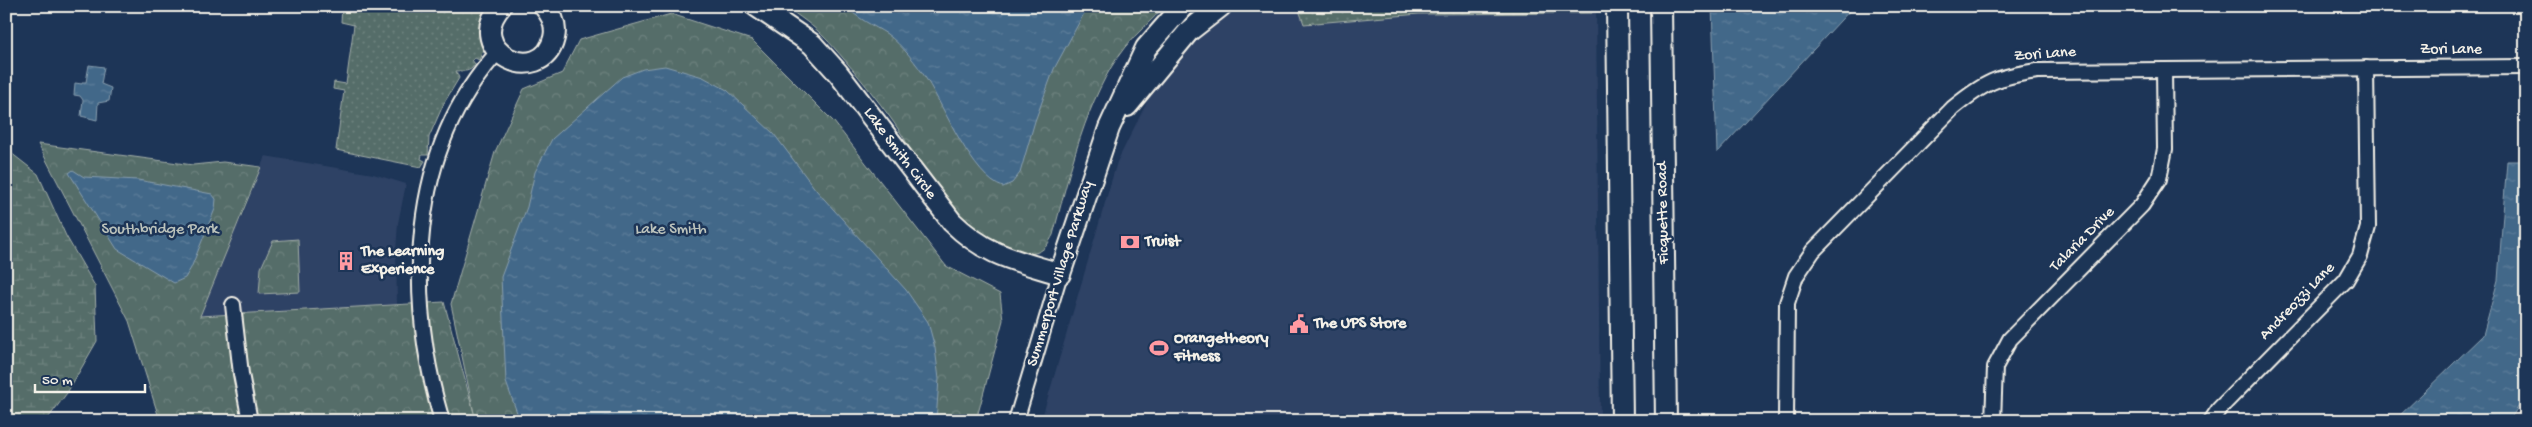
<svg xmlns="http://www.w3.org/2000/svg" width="2532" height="427" font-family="'Gochi Hand',sans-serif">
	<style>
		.built { fill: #2f4265 }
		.grass { fill: url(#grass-dots); stroke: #a4afa8 }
		.forest { fill: url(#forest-crowns); stroke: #a4afa8 }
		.wetland { fill: url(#wetland-marsh); stroke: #a4afa8 }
		.water { fill: url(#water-ripples); stroke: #899faf }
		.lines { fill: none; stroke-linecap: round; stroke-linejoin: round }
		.street-casing { stroke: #f4f1e8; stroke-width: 18 }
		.secondary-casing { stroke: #f4f1e8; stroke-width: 24 }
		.street { stroke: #1d3557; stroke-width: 14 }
		.secondary { stroke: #1d3557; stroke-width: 20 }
		.labels { text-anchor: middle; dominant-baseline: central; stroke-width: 5; stroke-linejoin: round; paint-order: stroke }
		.street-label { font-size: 16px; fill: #f4f1e8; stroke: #1d3557 }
		.park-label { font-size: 16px; fill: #bcc3bc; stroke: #1d3557 }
		.poi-label { font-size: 16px; font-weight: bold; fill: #f4f1e8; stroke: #1d3557; text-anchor: start }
	</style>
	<defs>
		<pattern id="grass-dots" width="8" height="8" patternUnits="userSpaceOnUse" patternTransform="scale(1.25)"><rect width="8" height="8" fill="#556d69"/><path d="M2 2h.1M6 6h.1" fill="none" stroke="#6e827e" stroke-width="1.8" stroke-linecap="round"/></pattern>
		<pattern id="forest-crowns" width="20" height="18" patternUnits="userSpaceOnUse" patternTransform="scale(1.25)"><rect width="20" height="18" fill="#556d69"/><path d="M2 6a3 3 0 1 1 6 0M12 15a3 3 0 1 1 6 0" fill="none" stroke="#6e827e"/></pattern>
		<pattern id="wetland-marsh" width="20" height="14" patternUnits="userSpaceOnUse" patternTransform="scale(1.25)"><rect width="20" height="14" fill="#556d69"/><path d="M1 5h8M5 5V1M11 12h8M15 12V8" fill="none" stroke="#6e827e"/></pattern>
		<pattern id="water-ripples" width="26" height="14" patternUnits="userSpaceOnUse" patternTransform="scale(1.25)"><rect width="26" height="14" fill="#426889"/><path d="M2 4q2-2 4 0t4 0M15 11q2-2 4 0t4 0" fill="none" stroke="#5e7e9a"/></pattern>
	</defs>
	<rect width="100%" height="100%" fill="#1d3557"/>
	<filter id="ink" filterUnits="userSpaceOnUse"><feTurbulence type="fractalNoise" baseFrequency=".02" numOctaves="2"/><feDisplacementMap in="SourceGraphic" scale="10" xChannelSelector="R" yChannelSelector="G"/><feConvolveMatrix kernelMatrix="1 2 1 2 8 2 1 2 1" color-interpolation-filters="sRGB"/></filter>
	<g filter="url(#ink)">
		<g class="built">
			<path d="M1236 6H1596L1600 421H1041L1117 162 1148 100 1194 42Z"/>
			<path d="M265 156 373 174 406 184 398 223 396 251 397 305 200 316 226 246 243 215Z"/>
		</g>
		<g class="grass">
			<path d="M342 6H484V48L479 60 475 58 472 60 475 64C469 74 464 70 456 71L459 78 444 103 429 137 428 155H422L421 159 425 161 421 167 336 150 344 91 333 89 334 82 346 84 354 25 341 22Z"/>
			<path d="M1592 6V13L1419 14 1304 24 1298 7Z"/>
		</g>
		<g class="forest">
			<path d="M784 6H1165C1152 20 1137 33 1125 47 1086 97 1069 175 1053 235 1049 242 1046 249 1038 252 1020 260 978 235 965 223 947 207 926 172 910 152 910 137 841 54 826 39 814 26 799 16 784 6Z"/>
			<path d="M671 14 752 40 834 122 946 266 1000 294 1003 320 976 421H160L129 321 38 144 193 165 223 162 261 167 200 316 444 302 474 413 451 304 495 152 524 89 562 73 579 40Z"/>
			<path d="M298 239 300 292 259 294 261 268 273 241Z"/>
		</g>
		<path class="wetland" d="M6 149 38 174 66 236 95 286 97 341 67 393 46 421H6Z"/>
		<g class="water">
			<path d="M846 6H1088L1054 69 1035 121 1020 173 1012 183 1003 187C973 178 944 107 927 80 917 64 902 45 887 34 873 25 857 19 846 6Z"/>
			<path d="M1712 6H1854L1717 153Z"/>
			<path d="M89 65 104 67 101 84 111 88 109 101 98 103 97 120 81 116 83 100 80 96 74 95 75 83 82 84V82H86Z"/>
			<path d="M665 66 703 77 727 90 774 134 816 190 906 290 928 322 935 348 939 379 936 421H520L506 382 501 277 527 207 535 172 552 139 622 77 643 69Z"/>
			<path d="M2507 161H2526V395L2509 421H2394L2483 335 2498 280Z"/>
			<path d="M73 170 84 177 138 180 212 194 216 199 215 209 191 268 185 278 174 283 117 249 69 173Z"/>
		</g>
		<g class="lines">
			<g class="street-casing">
				<g id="street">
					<path d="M233 305 241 374 250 421"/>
					<path d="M442 421C406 298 407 151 498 52"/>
					<path d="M1016 421 1060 274"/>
					<path d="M1786 421 1787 303 1796 276 1813 251 1953 108C1985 82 1996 77 2037 71L2526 67"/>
					<path d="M1993 421 1995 367 2010 339 2142 205 2159 179 2165 149 2164 70"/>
					<path d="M2211 421 2219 409 2346 280 2360 256 2368 227 2366 68"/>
				</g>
			</g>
			<g class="secondary-casing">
				<g id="secondary">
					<path d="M501 6C461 52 542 89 554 38 557 26 552 15 544 6"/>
					<path d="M756 6 812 44 838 73 952 222C987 256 1015 260 1060 274L1109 128 1146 48 1183 6"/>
					<path d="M1617 6 1622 421"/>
					<path d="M1661 6 1666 421"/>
					<path d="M1127 106 1189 31 1221 6"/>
				</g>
			</g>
			<use href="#street" class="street"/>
			<use href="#secondary" class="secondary"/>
		</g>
	</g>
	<defs>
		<g id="bank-bare" transform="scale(1.5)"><path d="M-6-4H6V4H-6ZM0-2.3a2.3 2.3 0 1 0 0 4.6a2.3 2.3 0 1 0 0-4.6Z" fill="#ff9aa2" stroke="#1d3557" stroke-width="2.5" paint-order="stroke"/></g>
		<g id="building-bare" transform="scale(1.5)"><path d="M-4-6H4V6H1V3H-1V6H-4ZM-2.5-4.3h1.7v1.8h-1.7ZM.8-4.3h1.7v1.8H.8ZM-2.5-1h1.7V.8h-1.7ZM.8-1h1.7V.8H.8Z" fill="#ff9aa2" stroke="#1d3557" stroke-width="2.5" paint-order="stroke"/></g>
		<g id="civic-bare" transform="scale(1.5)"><path d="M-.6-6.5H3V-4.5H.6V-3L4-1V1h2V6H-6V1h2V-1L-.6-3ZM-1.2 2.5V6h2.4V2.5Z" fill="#ff9aa2" stroke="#1d3557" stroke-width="2.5" paint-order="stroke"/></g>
		<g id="stadium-bare" transform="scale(1.5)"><path d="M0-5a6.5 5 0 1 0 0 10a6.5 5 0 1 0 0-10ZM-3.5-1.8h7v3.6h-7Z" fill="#ff9aa2" stroke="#1d3557" stroke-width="2.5" paint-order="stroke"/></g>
	</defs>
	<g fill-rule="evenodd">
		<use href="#bank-bare" x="1130" y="242"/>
		<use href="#building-bare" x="346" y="261"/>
		<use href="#civic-bare" x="1299" y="324"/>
		<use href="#stadium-bare" x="1159" y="348"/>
	</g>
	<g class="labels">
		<g class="street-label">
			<text x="2451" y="50">Zori Lane</text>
			<text transform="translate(2045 55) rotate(-4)">Zori Lane</text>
			<text transform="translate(899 154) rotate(53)">Lake Smith Circle</text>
			<text transform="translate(1664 213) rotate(-91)">Ficquette Road</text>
			<text transform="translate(2083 240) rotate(-45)">Talaria Drive</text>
			<text transform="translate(1061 274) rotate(-73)">Summerport Village Parkway</text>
			<text transform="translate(2298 302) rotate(-46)">Andreozzi Lane</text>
		</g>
		<g class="park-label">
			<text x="160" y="230">Southbridge Park</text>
			<text x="671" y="230">Lake Smith</text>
		</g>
		<g class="poi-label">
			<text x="1145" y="242">Truist</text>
			<text x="361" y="252">The Learning<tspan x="361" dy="18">Experience</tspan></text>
			<text x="1314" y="324">The UPS Store</text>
			<text x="1174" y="339">Orangetheory<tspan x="1174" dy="18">Fitness</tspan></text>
		</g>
	</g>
	<rect width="2532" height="427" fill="none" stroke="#1d3557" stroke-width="25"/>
	<rect x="12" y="12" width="2507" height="402" fill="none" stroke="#f4f1e8" stroke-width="2" filter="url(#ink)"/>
	<path d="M35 384v8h110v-8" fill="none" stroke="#f4f1e8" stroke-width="2.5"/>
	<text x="42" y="384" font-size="15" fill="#f4f1e8" stroke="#1d3557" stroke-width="4" paint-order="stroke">50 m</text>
</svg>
